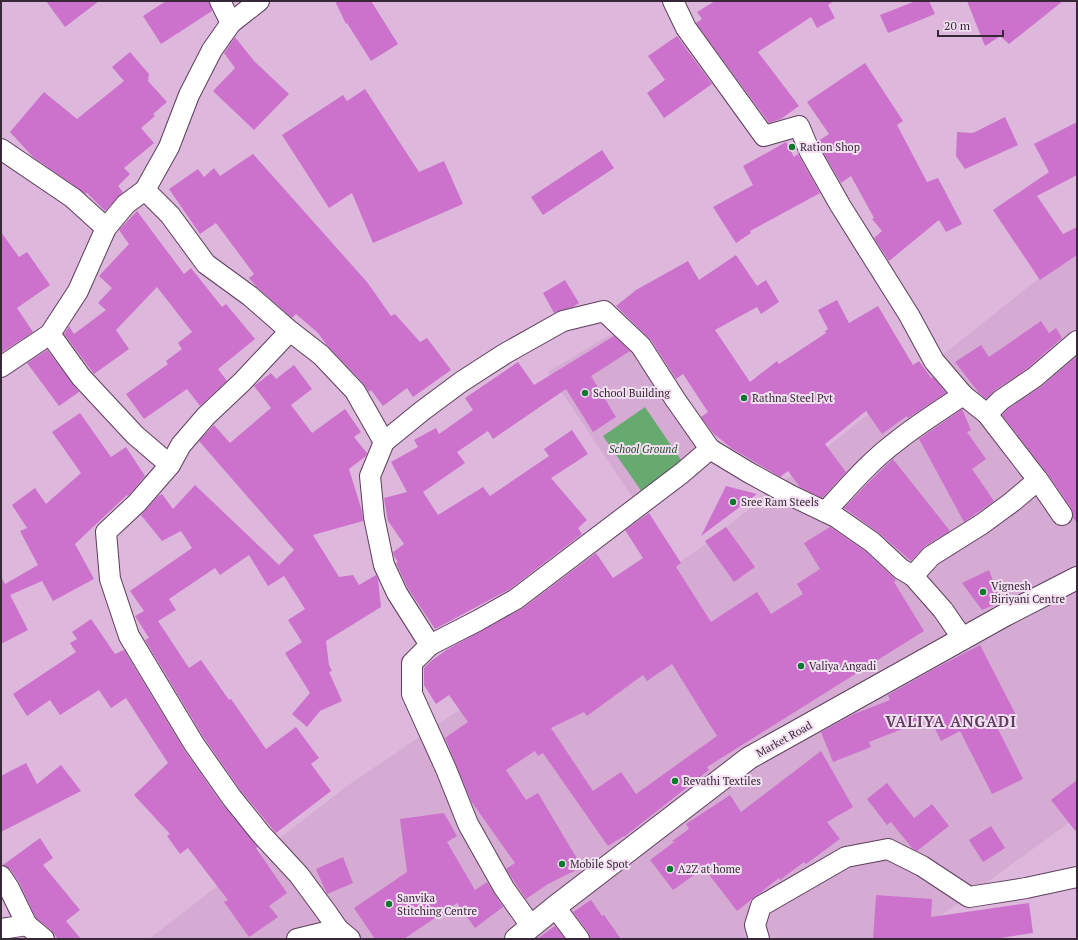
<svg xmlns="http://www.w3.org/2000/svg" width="1078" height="940" font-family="'PT Serif',serif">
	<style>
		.built { fill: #d5abd4 }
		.green { fill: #67aa70 }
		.building { fill: #cc72cc; fill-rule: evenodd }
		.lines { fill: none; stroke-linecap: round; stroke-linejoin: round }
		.minor-casing { stroke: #5d3e5c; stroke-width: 22 }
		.secondary-casing { stroke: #5d3e5c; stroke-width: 24 }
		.minor { stroke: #fff; stroke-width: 20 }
		.secondary { stroke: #fff; stroke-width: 22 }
		.poi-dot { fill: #0c792e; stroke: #f3e0f2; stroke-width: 1.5 }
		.labels { text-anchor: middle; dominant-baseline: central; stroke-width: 4; stroke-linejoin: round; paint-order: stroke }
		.poi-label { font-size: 11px; fill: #362836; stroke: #f3e0f2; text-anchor: start }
		.park-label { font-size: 11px; font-style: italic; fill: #214b28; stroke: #f3e0f2 }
		.street-label { font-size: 11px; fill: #362836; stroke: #f3e0f2 }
		.district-label { font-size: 15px; font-weight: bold; letter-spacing: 1px; fill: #5d3e5d; stroke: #f3e0f2 }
	</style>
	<rect width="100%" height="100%" fill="#ddb8dc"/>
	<g class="built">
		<path d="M1077 248V817L909 939H149L351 783 699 549Z"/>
		<path d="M618 330 701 452 635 501 548 372Z"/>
	</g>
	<path class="green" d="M645 407 683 463 642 492 603 436Z"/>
	<g class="building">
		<path d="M46 1H99L65 27Z"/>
		<path d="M166 1H209L212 11 161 44 143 16Z"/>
		<path d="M335 1H371L398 44 371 61 347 23 346 24Z"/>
		<path d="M715 1H834L828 5 835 18 817 28 811 17 758 52 799 106 781 119 769 123 696 23 702 19 697 12Z"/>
		<path d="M916 1H929L935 14 888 33 880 15Z"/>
		<path d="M967 1H1063L1009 44 1000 36 985 46Z"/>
		<path d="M677 36 712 84 664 118 647 93 665 80 648 56Z"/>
		<path d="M235 37 254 61 289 94 254 130 213 91 235 68 224 53Z"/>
		<path d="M130 52 149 74 148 81 167 102 153 114 155 116 141 128 154 143 124 168 130 174 118 186 123 192 105 211 87 193 86 194 33 157 10 132 44 92 77 119 124 81 112 67Z"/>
		<path d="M865 63 903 121 897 125 927 182 938 178 962 224 946 232 939 220 889 261 874 238 882 231 872 219 874 218 851 176 841 183 820 147 818 141 829 134 807 102Z"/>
		<path d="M365 89 419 172 444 161 463 204 373 243 352 193 329 208 282 135 343 95 347 101Z"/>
		<path d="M1005 117 1018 145 965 169 956 156 957 132 973 133Z"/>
		<path d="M1077 122V175L1037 196 1063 234 1077 227V255L1040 280 993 210 1049 172 1034 144Z"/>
		<path d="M786 142 794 157 798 154 820 193 750 231 751 233 736 243 713 207 753 185 743 166Z"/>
		<path d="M602 150 614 168 543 215 531 197Z"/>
		<path d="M253 154 367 282 391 316 395 314 420 342 427 338 451 370 413 397 407 388 383 406 371 390 369 392 363 383 326 344 318 333 296 314 292 318 257 287 249 278 254 274 216 223 200 234 169 189 198 169 204 177 214 168 220 176Z"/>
		<path d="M137 211 184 274 191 268 222 307 226 304 255 339 218 369 227 381 200 406 187 389 144 419 126 394 168 364 166 361 182 349 178 343 192 332 157 287 116 330 129 349 94 374 64 334 69 326 74 334 106 310 98 303 112 288 99 276 129 244 119 230Z"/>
		<path d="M1 232 19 257 27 252 50 285 17 308 33 332 1 353Z"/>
		<path d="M736 255 757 286 766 280 779 302 761 314 757 307 715 330 750 382 777 361 779 364 826 333 825 331 828 329 818 310 837 300 849 323 878 306 913 365 919 361 931 378 933 377 946 393 908 418 907 416 882 434 866 411 825 444 846 472 822 498 800 487 788 471 780 477 731 448 713 433 701 417 708 412 683 374 676 379 651 340 616 306 636 290 688 261 699 280Z"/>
		<path d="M565 280 579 303 573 307 554 313 543 293Z"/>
		<path d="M1041 321 1049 333 1056 328 1062 338 1028 368 995 390 986 399 979 393 955 362 981 345 989 357Z"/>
		<path d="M614 336 630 351 591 376 616 417 593 432 566 389 493 439 488 431 457 452 465 463 423 492 438 515 483 487 490 496 549 456 544 449 572 430 588 454 551 478 587 520 578 528 582 534 510 589 435 629 407 587 396 563 398 562 394 556 393 552 404 544 388 521 384 498 407 492 391 462 418 447 414 440 436 428 439 434 473 410 465 398 518 362 534 385Z"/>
		<path d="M47 350 79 392 59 406 27 363Z"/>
		<path d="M1075 358 1077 360V523L1073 518V514L1071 508 1047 473 1002 415 1008 409 1042 386Z"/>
		<path d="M294 365 312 389 291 405 312 433 345 409 361 432 354 437 367 453 366 456 349 469 362 511 363 521 313 535 339 577 353 575 359 585 376 575 378 579 381 607 326 641 329 665 332 671 329 672 342 701 320 711 307 727 292 714 310 693 285 653 302 642 288 620 305 609 284 576 268 586 249 555 220 575 215 568 169 599 176 610 158 621 189 668 201 660 229 700 231 699 266 749 296 727 319 758 311 764 331 791 276 833 241 791 204 738 145 640 149 638 135 616 144 611 130 591 192 548 181 531 162 541 141 515 158 496 162 494 173 509 195 485 279 565 294 550 199 441 214 425 230 443 271 408 254 386 271 373 276 379Z"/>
		<path d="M962 409 971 430 967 432 986 459 972 469 994 501 964 522 919 439Z"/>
		<path d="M80 413 111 457 126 447 145 476 129 495 127 496V495L75 544 94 579 53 601 42 581 10 595 28 630 1 644V577L5 584 38 565 20 531 27 528 12 505 35 488 46 504 81 473 52 432Z"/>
		<path d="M893 459 950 531 925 546 911 561 879 533 844 508 868 483Z"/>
		<path d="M726 486 757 494 701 536Z"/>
		<path d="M649 513 681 563 676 567 711 622 757 592 771 614 803 594 797 584 820 569 804 543 830 527 829 526 865 551 896 580 894 582 924 631 707 767 709 770 624 837V836L608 846 543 753 538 756 535 751 506 770 526 800 538 793 582 867 548 884 526 899 506 869 515 863 471 801 445 738 468 722 449 695 436 704 424 685V668L431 661 448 649 523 608 596 553 613 578 643 558 625 530ZM672 664 717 736 636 794 621 772 593 791 551 728 584 712 587 716 643 675 647 681Z"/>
		<path d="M726 527 755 567 734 582 705 541Z"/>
		<path d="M989 570 1001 602 982 610 962 583Z"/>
		<path d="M91 619 115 654 124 650 185 751 223 805 258 847 256 848 287 893 269 906 278 917 249 937 224 902 228 900 188 848 180 854 167 836 170 834 134 795 168 763 126 698 111 708 99 690 60 715 50 700 27 716 13 694 76 652 70 643 77 639 72 632Z"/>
		<path d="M980 645 1017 717 997 727 1023 779 992 794 960 731 941 741 929 716 900 730 869 742 871 747 833 762 821 732 854 714 890 700 888 695 936 668Z"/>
		<path d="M821 751 853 807 827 822 840 839 806 864 804 862 780 880 779 878 737 911 704 868 673 890 650 860 674 842 672 841 689 829 686 824 730 795 741 812Z"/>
		<path d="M26 763 37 784 61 765 81 791 1 832V776Z"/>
		<path d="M1077 780V833L1051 800Z"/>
		<path d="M887 783 914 818 932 804 949 826 917 851 912 848 891 822 887 825 867 799Z"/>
		<path d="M444 813 457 836 447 842 475 890 487 882 503 907 475 928 457 903 404 939H375L354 908 407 872 400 819Z"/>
		<path d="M991 826 1005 848 983 862 969 840Z"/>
		<path d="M40 838 53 858 43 865 80 910 66 921 81 939H58L51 930 36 918 19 882 10 869 3 865Z"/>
		<path d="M343 857 353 883 327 894 316 869Z"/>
		<path d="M876 895 932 899 931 917 1029 903 1033 933 994 939H873Z"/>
		<path d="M591 900 602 916 604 915 621 939H590L588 932 573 912Z"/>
		<path d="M555 926 565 939H537Z"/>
	</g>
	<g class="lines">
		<g class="minor-casing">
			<g id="minor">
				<path d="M220 1 231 23"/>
				<path d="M673 1 686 28 764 136 799 126 810 152 840 205 909 315 934 361 963 395"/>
				<path d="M1 149 73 198 106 228"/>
				<path d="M145 190 169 147 189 95 212 50 231 23 259 1"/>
				<path d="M50 334 78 291 106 228 126 204 145 190 170 215 206 264 250 296 290 331 321 355 355 391 384 442"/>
				<path d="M1 367 50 334 81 377 135 435 170 465 137 503 106 532 110 579 129 636 194 744 232 798 261 834 299 875 327 913 338 929 350 939"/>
				<path d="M987 414 1038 480 1062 515"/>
				<path d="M170 465 181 445 206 416 242 382 290 331"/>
				<path d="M825 512C848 487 870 461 897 441 918 424 941 410 963 395L987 414 1001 400 1035 377 1077 341"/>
				<path d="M913 576 931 556 982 524 1012 502 1038 480"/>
				<path d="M430 645 397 593 384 565 374 517 370 476 384 442 422 411 461 382 506 353 563 321 604 311 641 346 675 399 710 449"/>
				<path d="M1 876 9 888 27 925"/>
				<path d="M555 907 579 939"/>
				<path d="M531 926 504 888 468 824 446 769 412 694V663L430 645 477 621 516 599 682 473 710 449 748 472 790 495 836 517 872 542 901 569 913 576 943 610 963 639"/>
				<path d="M1 929 27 925 44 939"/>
				<path d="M297 939 338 929"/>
				<path d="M759 939 755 925 761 906 846 857 888 849 922 866 969 897 1026 888 1077 877"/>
			</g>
		</g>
		<g class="secondary-casing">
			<path id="secondary" d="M516 939 555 907 749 758 1005 615 1077 578"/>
		</g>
		<use href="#minor" class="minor"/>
		<use href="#secondary" class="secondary"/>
	</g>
	<g class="poi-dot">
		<circle cx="792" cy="147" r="4"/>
		<circle cx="585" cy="393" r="4"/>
		<circle cx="744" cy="398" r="4"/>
		<circle cx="733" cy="502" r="4"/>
		<circle cx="983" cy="592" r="4"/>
		<circle cx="801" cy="666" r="4"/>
		<circle cx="675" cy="781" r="4"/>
		<circle cx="562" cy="864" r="4"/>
		<circle cx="670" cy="869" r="4"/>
		<circle cx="389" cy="904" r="4"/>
	</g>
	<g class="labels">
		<g class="poi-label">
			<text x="800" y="147">Ration Shop</text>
			<text x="593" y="393">School Building</text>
			<text x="752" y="398">Rathna Steel Pvt</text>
			<text x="741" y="502">Sree Ram Steels</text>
			<text x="991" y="586">Vignesh<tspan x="991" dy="13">Biriyani Centre</tspan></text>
			<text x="809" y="666">Valiya Angadi</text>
			<text x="683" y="781">Revathi Textiles</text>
			<text x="570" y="864">Mobile Spot</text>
			<text x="678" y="869">A2Z at home</text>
			<text x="397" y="898">Sanvika<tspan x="397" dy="13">Stitching Centre</tspan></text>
		</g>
		<g class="park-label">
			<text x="643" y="449">School Ground</text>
		</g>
		<g class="street-label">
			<text transform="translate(784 739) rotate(-29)">Market Road</text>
		</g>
		<g class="district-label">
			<text x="951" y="721">VALIYA ANGADI</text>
		</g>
	</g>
	<rect width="1078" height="940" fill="none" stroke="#362836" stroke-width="4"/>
	<path d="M938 30v6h65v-6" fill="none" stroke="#362836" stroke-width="2"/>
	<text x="944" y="30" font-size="12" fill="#362836" stroke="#f3e0f2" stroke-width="3" paint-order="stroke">20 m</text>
</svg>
